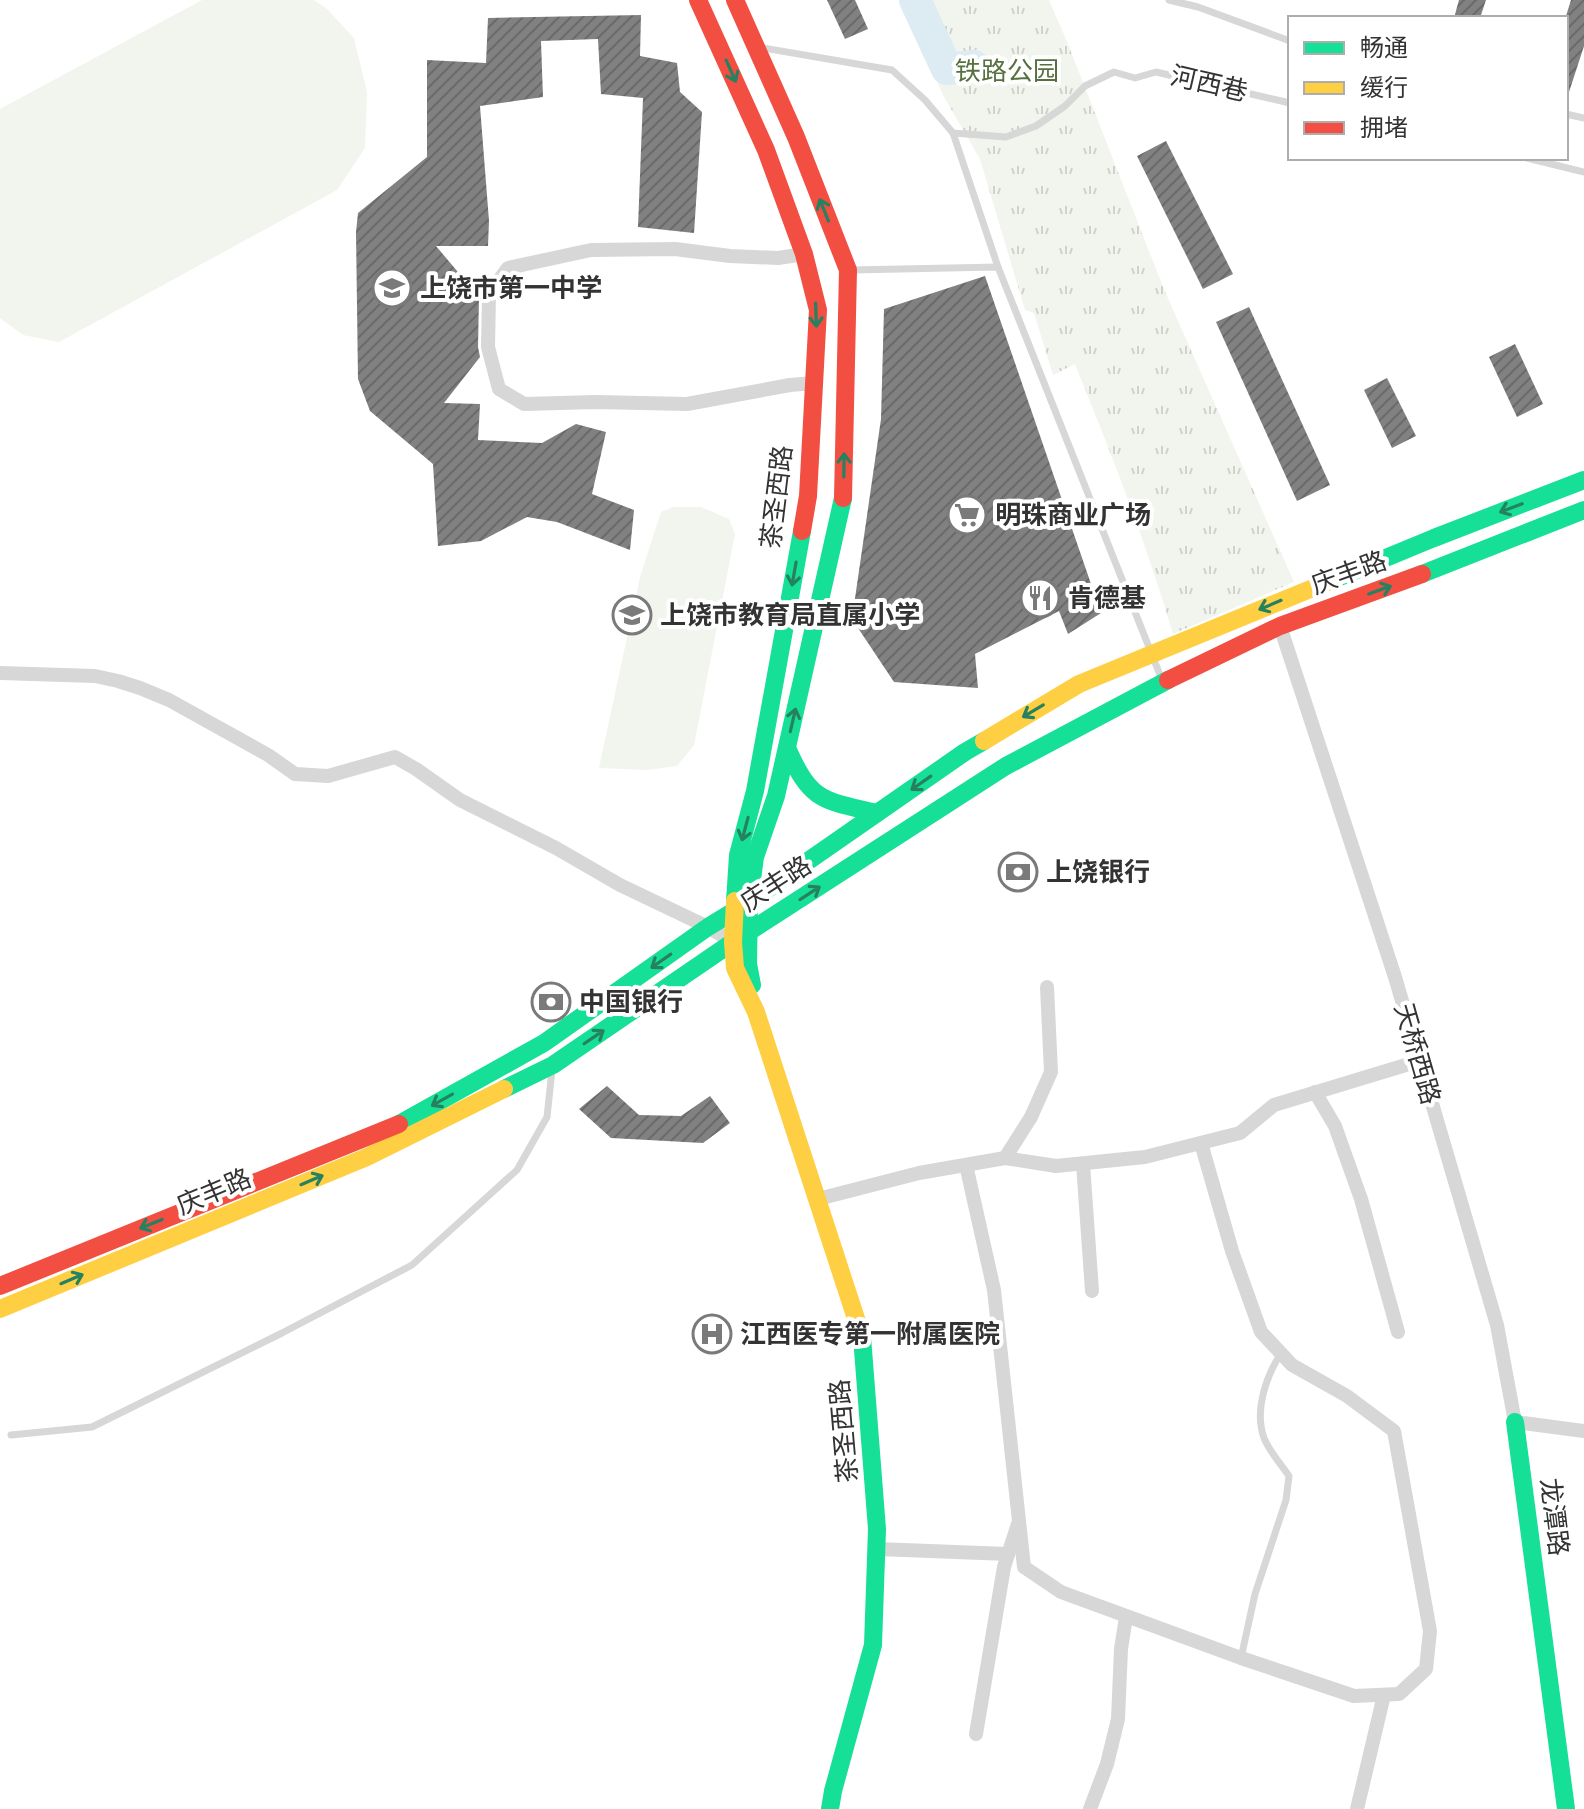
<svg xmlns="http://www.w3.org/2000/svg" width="1584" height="1809" font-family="Karla,'Noto Sans SC',sans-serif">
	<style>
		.grass { fill: url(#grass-tufts) }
		.garden { fill: #f1f5ed }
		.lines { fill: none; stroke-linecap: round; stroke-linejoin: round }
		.river { stroke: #ddebf3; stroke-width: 32 }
		.building { fill: url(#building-hatch) }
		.lane { stroke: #d7d7d7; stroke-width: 7 }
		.street { stroke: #d7d7d7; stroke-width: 14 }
		.fast { stroke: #16e098; stroke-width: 18 }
		.slow { stroke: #ffcf43; stroke-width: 18 }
		.jam { stroke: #f24e42; stroke-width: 18 }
		.oneway { stroke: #268160 }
		.labels { text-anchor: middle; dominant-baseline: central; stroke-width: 8; stroke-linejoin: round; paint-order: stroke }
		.park-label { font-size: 26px; fill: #56703f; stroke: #fff }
		.street-label { font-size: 26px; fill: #333; stroke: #fff }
		.poi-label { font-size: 26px; font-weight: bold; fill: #333; stroke: #fff; text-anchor: start }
	</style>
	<defs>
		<pattern id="grass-tufts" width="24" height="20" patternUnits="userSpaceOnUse" patternTransform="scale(2)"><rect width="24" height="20" fill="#f1f5ed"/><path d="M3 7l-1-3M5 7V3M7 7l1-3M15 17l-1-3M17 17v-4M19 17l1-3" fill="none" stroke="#cfd2cc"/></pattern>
		<pattern id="building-hatch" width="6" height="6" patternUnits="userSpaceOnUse" patternTransform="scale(2)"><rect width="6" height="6" fill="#818181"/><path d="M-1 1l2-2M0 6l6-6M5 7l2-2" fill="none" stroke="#6a6a6a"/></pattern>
	</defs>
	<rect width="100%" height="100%" fill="#fff"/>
	<path class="grass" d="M900 0H1049L1068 44 1163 287 1294 582 1173 634C1146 542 1111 453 1075 364L1053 375 1034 313 1025 310 980 159 944 97Z"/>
	<g class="garden">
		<path d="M202 0H314L327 9 354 38 367 92 365 148 337 190 59 342 23 335 0 318V109Z"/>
		<path d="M673 507H701L729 519 735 534 694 745 677 766 647 770 599 768 640 577 661 512Z"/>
	</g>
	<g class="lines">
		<path class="river" d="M915 0 947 69 974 66"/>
	</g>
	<g class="building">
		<path d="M827 0H855L868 29 845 39Z"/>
		<path d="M1459 0H1486L1480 18H1454Z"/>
		<path d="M1571 0H1584V46L1569 92H1566V16Z"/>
		<path d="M641 15 640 56 677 63 680 92 702 112 694 233 638 227 643 98 601 94 598 39 541 41 543 97 480 106 489 221 488 246H436L479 297 478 347 480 357 444 403 480 404 478 440 542 443 576 424 606 432 592 494 634 510 630 550 557 522 527 517 481 541 438 546 433 464 370 411 358 379 356 232 358 213 427 157V60L486 63 488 18Z"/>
		<path d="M1166 141 1233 274 1203 289 1137 156Z"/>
		<path d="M985 276 1101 613 1068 634 1059 611 975 654 978 688 894 682 852 619 881 419 884 309Z"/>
		<path d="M1249 307 1330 485 1297 501 1216 322Z"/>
		<path d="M1515 344 1543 404 1517 417 1489 357Z"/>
		<path d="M1387 378 1416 436 1392 448 1364 390Z"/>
		<path d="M607 1086 639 1115 681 1116 710 1096 730 1123 703 1143 611 1138 579 1109Z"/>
	</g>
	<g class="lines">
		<g class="lane">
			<path d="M1169 0 1198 7 1290 41"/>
			<path d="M758 47 892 70 925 100 953 133 998 267"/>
			<path d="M1566 114 1584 118"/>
			<path d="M953 133 1006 137 1036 126 1065 106 1085 86 1114 72 1135 78 1156 72 1290 103"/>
			<path d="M1527 158 1584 172"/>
			<path d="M851 270 998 267 1162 680"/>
			<path d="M11 1435 92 1427 282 1333 412 1265 517 1170 547 1117 552 1070"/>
			<path d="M1241 1658 1255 1594 1286 1500 1289 1476C1281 1464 1269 1451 1264 1438 1254 1410 1266 1377 1281 1353"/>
		</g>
		<g class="street">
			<path d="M804 254 778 258 730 256 675 249 591 250 508 268 489 294 488 347 499 389 524 404 595 402 687 404 790 385 814 383"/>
			<path d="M1280 626 1395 977 1497 1325 1515 1422 1584 1431"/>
			<path d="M0 673 95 676 118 681 140 688 169 700 268 755 295 774 328 776 395 757 416 769 460 800 556 848 620 885 708 927 733 942"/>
			<path d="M1315 1092 1335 1126 1361 1199 1398 1332"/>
			<path d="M1005 1158 1031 1117 1051 1072 1047 987"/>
			<path d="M1083 1164 1092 1291"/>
			<path d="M966 1165 994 1290 1024 1567 1061 1592 1241 1658 1354 1696 1399 1694 1426 1669 1430 1631 1394 1431 1347 1396 1292 1365 1261 1332 1232 1251 1201 1143"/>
			<path d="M818 1199 919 1173 1005 1158 1056 1166 1145 1157 1240 1133 1274 1105 1419 1061"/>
			<path d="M877 1549 1008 1554"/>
			<path d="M976 1734 1004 1567 1018 1524"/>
			<path d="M1090 1809 1107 1764 1118 1719 1121 1649 1126 1617"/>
			<path d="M1357 1809 1384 1695"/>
		</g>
		<g class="fast">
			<path d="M1422 574 1584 510"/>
			<path d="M1330 581 1434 538 1584 480"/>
			<path d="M787 748C811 802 822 800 877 813"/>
			<path d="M735 901 738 855 755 791 802 531"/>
			<path d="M752 985 748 964 749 902 755 857 776 796 843 498"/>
			<path d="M504 1089 553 1065 733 942 1006 766 1168 680"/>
			<path d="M399 1124 544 1043 708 927 749 902 965 752 984 741"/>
			<path d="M1515 1422 1566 1809"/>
			<path d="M830 1809 833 1791 873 1645 877 1529 862 1337"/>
		</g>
		<g class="slow">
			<path d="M984 741 1079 684 1330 581"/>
			<path d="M735 901 733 942 735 968 756 1012 862 1337"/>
			<path d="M0 1309 367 1157 504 1089"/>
		</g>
		<g class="jam">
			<path d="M698 0 766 150 804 254 818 310 808 496 802 531"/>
			<path d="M735 0 796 137 848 270 843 498"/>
			<path d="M1168 680 1280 626 1422 574"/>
			<path d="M0 1286 399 1124"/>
		</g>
	</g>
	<defs><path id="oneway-shaft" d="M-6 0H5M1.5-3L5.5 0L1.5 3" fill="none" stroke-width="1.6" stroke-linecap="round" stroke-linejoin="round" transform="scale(2)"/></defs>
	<g class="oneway">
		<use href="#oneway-shaft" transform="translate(731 71) rotate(66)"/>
		<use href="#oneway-shaft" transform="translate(824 210) rotate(-112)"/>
		<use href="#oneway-shaft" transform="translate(816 315) rotate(88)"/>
		<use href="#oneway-shaft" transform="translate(844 465) rotate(-89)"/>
		<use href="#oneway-shaft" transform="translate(1511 508) rotate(159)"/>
		<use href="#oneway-shaft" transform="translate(794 574) rotate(100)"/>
		<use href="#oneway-shaft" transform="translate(1380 590) rotate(-20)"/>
		<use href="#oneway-shaft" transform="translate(1270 605) rotate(157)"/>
		<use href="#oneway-shaft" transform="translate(1033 711) rotate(149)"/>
		<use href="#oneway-shaft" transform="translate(793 720) rotate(-77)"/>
		<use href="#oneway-shaft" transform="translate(921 783) rotate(145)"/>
		<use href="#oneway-shaft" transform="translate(745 829) rotate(105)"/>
		<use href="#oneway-shaft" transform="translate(810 893) rotate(-33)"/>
		<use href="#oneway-shaft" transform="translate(661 961) rotate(145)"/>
		<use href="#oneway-shaft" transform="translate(594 1037) rotate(-34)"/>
		<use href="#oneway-shaft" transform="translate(442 1100) rotate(151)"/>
		<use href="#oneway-shaft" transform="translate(312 1180) rotate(-23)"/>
		<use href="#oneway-shaft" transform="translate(151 1224) rotate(158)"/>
		<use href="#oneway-shaft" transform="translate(72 1279) rotate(-23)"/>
	</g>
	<defs>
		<g id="school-ring" transform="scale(2)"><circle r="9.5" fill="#fff" stroke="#7a7a7a" stroke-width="1.5"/><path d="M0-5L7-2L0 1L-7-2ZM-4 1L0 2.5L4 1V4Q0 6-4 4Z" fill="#7a7a7a"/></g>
		<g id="supermarket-ring" transform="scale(2)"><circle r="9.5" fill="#fff" stroke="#7a7a7a" stroke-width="1.5"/><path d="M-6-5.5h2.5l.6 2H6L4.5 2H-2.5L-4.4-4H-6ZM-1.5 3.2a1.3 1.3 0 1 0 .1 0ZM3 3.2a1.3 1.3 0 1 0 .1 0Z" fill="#7a7a7a"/></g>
		<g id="restaurant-ring" transform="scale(2)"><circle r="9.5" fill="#fff" stroke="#7a7a7a" stroke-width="1.5"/><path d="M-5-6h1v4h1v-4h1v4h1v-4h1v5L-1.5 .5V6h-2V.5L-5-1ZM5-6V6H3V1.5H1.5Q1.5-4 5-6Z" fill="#7a7a7a"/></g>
		<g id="bank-ring" transform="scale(2)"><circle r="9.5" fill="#fff" stroke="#7a7a7a" stroke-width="1.5"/><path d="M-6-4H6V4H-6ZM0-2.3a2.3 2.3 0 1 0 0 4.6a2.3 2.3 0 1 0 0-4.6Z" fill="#7a7a7a"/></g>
		<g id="hospital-ring" transform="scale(2)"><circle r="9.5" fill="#fff" stroke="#7a7a7a" stroke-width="1.5"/><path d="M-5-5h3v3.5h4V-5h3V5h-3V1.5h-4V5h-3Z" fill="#7a7a7a"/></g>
	</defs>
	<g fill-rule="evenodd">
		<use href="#school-ring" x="392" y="288"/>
		<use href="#supermarket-ring" x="967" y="515"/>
		<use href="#restaurant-ring" x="1040" y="598"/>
		<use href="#school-ring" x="632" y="615"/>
		<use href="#bank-ring" x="1018" y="872"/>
		<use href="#bank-ring" x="551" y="1002"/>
		<use href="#hospital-ring" x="712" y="1334"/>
	</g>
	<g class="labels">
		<g class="park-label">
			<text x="1007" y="71">铁路公园</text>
		</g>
		<g class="street-label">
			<text transform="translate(1209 84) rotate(13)">河西巷</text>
			<text transform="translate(777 497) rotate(-83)">茶圣西路</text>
			<text transform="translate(1349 573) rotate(-20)">庆丰路</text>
			<text transform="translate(776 884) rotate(-33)">庆丰路</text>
			<text transform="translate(1417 1054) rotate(74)">天桥西路</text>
			<text transform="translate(214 1192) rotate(-23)">庆丰路</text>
			<text transform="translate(844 1431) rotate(-95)">茶圣西路</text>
			<text transform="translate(1554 1517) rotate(83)">龙潭路</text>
		</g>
		<g class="poi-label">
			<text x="420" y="288">上饶市第一中学</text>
			<text x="995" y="515">明珠商业广场</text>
			<text x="1068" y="598">肯德基</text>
			<text x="660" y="615">上饶市教育局直属小学</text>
			<text x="1046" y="872">上饶银行</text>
			<text x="579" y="1002">中国银行</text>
			<text x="740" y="1334">江西医专第一附属医院</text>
		</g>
	</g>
	<rect x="1288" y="16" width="280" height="144" fill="#ffffff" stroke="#adadad" stroke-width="2"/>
	<rect x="1304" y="42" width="40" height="12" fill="#16e098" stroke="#adadad" stroke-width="2"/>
	<text x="1360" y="56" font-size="24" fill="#333333">畅通</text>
	<rect x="1304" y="82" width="40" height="12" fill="#ffcf43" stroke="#adadad" stroke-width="2"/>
	<text x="1360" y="96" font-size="24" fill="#333333">缓行</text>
	<rect x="1304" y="122" width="40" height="12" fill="#f24e42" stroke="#adadad" stroke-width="2"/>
	<text x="1360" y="136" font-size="24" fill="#333333">拥堵</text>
</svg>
